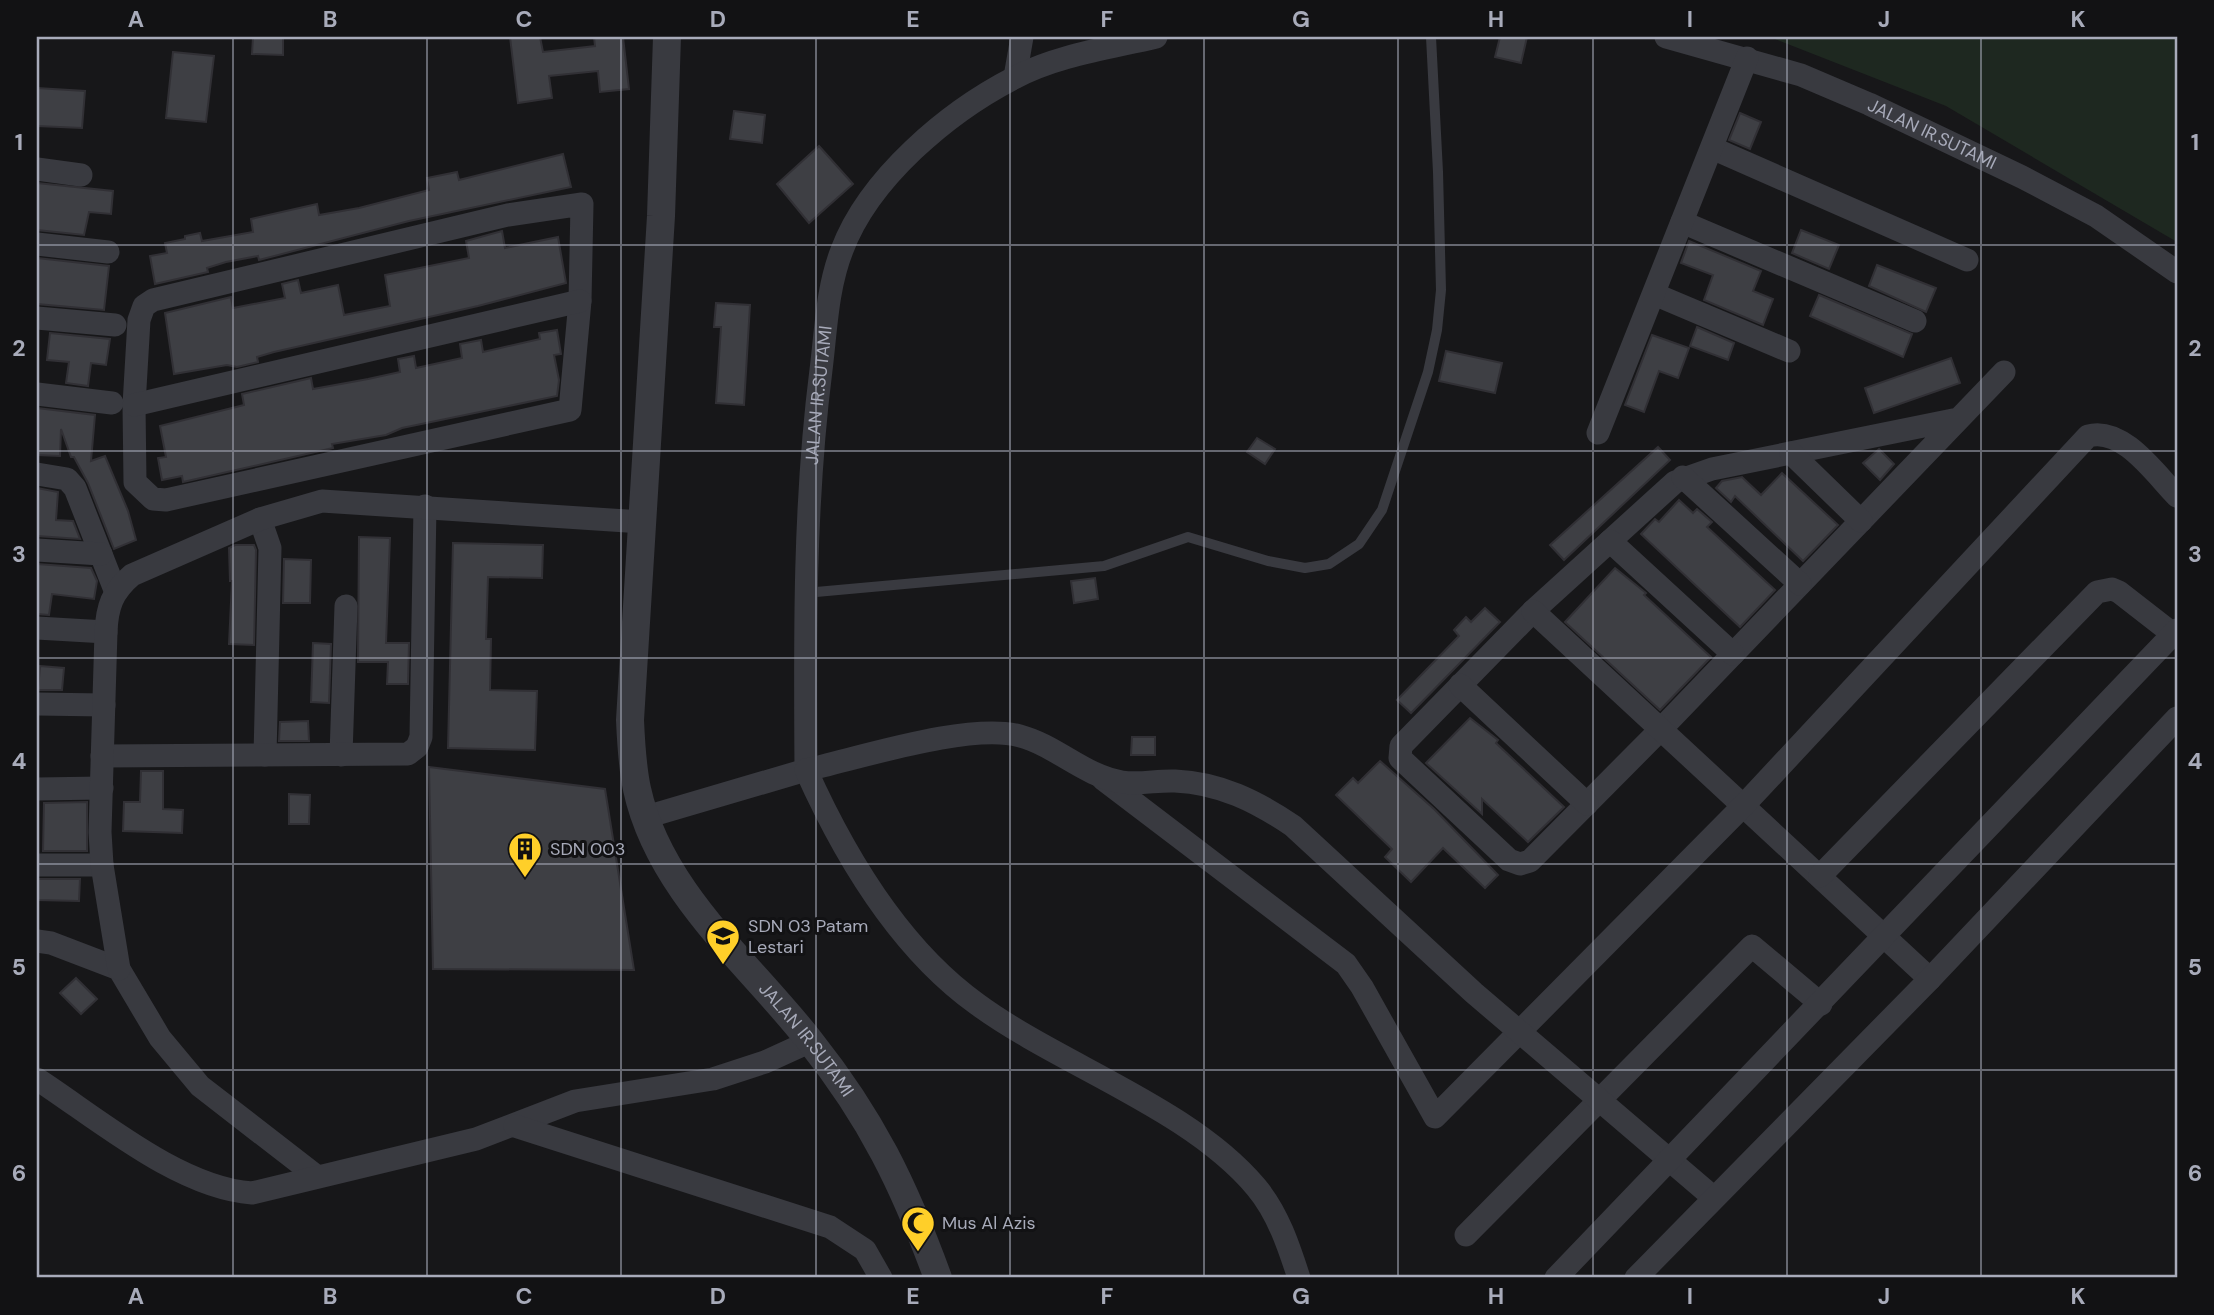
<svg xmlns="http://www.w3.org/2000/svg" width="2214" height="1315" font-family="'DM Sans',sans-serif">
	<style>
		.green { fill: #1e2820 }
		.building { fill: #3e3f44; stroke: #313035; stroke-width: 2 }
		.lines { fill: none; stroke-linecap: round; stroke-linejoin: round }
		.service { stroke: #393a40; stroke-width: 10 }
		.minor { stroke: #393a40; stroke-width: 23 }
		.tertiary { stroke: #393a40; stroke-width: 28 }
		.grid { fill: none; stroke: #a8abba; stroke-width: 2; stroke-opacity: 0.55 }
		.labels { text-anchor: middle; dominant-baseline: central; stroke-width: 6; stroke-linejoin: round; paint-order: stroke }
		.street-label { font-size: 18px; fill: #a8abba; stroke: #121214 }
		.poi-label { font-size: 18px; fill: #a8abba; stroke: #121214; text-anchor: start }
		.neatline { fill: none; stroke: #a8abba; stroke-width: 2.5 }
		.grid-label { font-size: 23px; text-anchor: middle; font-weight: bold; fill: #a8abba }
	</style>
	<rect width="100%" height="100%" fill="#171719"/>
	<path class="green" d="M1770 37H2177V242L1946 106Z"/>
	<g class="building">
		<path d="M253 37H283V55L252 54Z"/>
		<path d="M510 37H540L543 52 595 46 594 37H623L629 89 600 92 598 71 549 76 552 98 518 103Z"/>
		<path d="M1500 37H1527L1521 63 1495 57Z"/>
		<path d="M173 52 214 56 206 122 166 118Z"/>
		<path d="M37 88 85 91 82 128 37 126Z"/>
		<path d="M734 111 765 115 762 143 730 139Z"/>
		<path d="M1740 113 1761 122 1750 149 1729 140Z"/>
		<path d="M819 146 853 184 809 223 777 184Z"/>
		<path d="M563 154 571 187 409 221 259 260 258 256 226 262 207 268 208 272 155 284 150 256 167 253 165 243 185 239V236L200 233 202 241 253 232 251 219 317 204 319 215 359 208 429 190 427 178 457 172 459 180Z"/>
		<path d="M37 183 113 191 111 214 89 212 84 235 37 230Z"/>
		<path d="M1801 230 1839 245 1829 269 1792 253Z"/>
		<path d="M502 231 505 248 558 237 566 283 478 306 274 352 257 357 258 362 237 367 227 365 174 374 165 313 231 297 233 308 285 298 282 284 298 280 301 293 338 285 344 315 390 306 385 275 469 258 466 241Z"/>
		<path d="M1689 241 1761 271 1753 291 1773 299 1763 325 1704 300 1713 275 1681 263Z"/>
		<path d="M37 258 109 266 104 310 37 304Z"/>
		<path d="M1877 265 1936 288 1926 312 1869 286Z"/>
		<path d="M1819 295 1912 334 1903 357 1810 316Z"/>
		<path d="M716 303 750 305 744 405 716 403 721 327H714Z"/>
		<path d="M1697 327 1734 343 1728 360 1690 346Z"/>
		<path d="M557 330 561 354 554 355 559 380 557 396 402 428 386 435 332 444 333 448 183 482 182 476 162 480 158 458 166 457 160 426 244 405 242 394 311 378 313 389 368 379 400 372 398 359 414 356 416 368 462 358 460 344 481 340 483 352 540 339 539 333Z"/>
		<path d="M50 333 110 339 106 365 91 363 88 386 66 383 69 362 47 360Z"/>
		<path d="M1652 335 1689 348 1678 378 1659 371 1644 412 1625 405Z"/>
		<path d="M1446 351 1502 363 1495 393 1439 381Z"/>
		<path d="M1951 358 1960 383 1874 413 1865 388Z"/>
		<path d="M37 408 95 415 91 461 105 456 128 511 136 540 114 549 88 483 74 457H71L61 429 60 456 37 455Z"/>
		<path d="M1257 438 1275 449 1265 464 1247 452Z"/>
		<path d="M1658 447 1670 460 1564 560 1550 545Z"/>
		<path d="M1879 449 1894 464 1880 480 1863 463Z"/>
		<path d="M1782 473 1838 525 1803 561 1735 496 1731 502 1716 488 1722 481 1742 477 1761 495Z"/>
		<path d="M37 488 58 492 56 520 73 521 80 539 37 536Z"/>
		<path d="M1679 500 1693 513 1697 509 1712 522 1707 527 1775 590 1740 627 1641 534 1655 519 1659 522Z"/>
		<path d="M359 537 390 538 386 643H409L408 684H387L388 662H358Z"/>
		<path d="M453 543 543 545 542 578 488 577 486 639H491L490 690 537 691 535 750 448 748Z"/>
		<path d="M235 545H254L256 550 254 645 229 644 232 581H230L229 548Z"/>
		<path d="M284 559 311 560 310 603H283Z"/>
		<path d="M37 564 91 568 97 581 94 599 52 594 49 615 37 614Z"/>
		<path d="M1615 568 1646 593 1644 595 1711 657 1660 710 1565 622Z"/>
		<path d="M1095 578 1098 599 1074 603 1071 581Z"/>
		<path d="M1485 608 1500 622 1411 713 1397 700 1459 636 1454 630 1466 617 1471 622Z"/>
		<path d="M313 643 331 644 329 703 311 702Z"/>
		<path d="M40 666 64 668 62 690H38Z"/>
		<path d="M1470 718 1498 740 1496 743 1564 807 1528 842 1482 799V814L1426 763Z"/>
		<path d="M308 721 309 741H279L280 722Z"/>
		<path d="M1132 737H1155V755H1131Z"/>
		<path d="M1380 761 1434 809 1498 875 1485 888 1443 848 1411 882 1385 857 1392 849 1336 795 1353 778 1358 783Z"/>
		<path d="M429 767 605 789 634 970 433 969Z"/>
		<path d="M141 771H163V809L183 810 182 833 123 831 124 802H140Z"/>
		<path d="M289 794 310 795 309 824H289Z"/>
		<path d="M87 802V851H43L44 803Z"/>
		<path d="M37 879H80L79 901 37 900Z"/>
		<path d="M76 978 97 999 81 1014 60 993Z"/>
	</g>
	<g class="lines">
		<path class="service" d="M805 593 1104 566 1188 537 1268 561 1305 568 1329 564 1359 544 1382 510 1428 372 1437 330 1441 290 1438 172 1431 37"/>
		<g class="minor">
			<path id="s1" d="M1666 37 1801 75 1869 104 2022 177 2096 216 2177 272"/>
			<path d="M1015 77 1022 37"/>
			<path d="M1712 148 1967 260"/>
			<path d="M37 169 81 175"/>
			<path d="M582 204 580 301 570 410 166 500 153 499 135 482 134 405 139 320 144 306 153 300 508 215Z"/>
			<path d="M1682 222 1915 321"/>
			<path d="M37 244 108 252"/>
			<path d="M1654 294 1789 351"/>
			<path d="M37 318 115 325"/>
			<path d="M37 394 112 403"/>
			<path d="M134 405 580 301"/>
			<path d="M1958 419 1712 469 1675 482 1533 611 1401 746 1400 758 1509 860 1520 864 1530 861 1662 728 2004 372"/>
			<path d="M1598 433 1747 58"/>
			<path d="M1791 453 1861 521"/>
			<path d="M37 474 67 479 75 488 115 590"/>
			<path d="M1683 477 1800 584"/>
			<path d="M260 519 270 548 265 755"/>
			<path d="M1610 541 1733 654"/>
			<path d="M37 550 101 554"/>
			<path d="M1533 611 1930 979"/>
			<path d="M37 628 106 632"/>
			<path d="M1460 685 1587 804"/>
			<path d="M37 704 104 705"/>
			<path d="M341 755 346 606"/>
			<path d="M102 756 408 754 417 747 421 737 425 506"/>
			<path d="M1103 779 1346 964 1362 987 1435 1117 1744 805 2088 436C2123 426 2156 475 2177 496"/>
			<path d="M37 789 102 788"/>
			<path id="s2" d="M646 817 806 770C805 636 804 503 821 370 826 330 827 288 842 250 869 178 948 112 1014 78 1057 55 1110 48 1156 37"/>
			<path d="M37 865H102"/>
			<path d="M1820 876 2097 592 2112 589 2119 592 2173 634"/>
			<path d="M37 941 51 943 119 969 160 1038 200 1086 315 1175"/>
			<path d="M119 969 102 865 100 832 106 632C107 607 112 592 132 575L260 519 322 501 642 522"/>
			<path d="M37 1079C97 1118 179 1188 252 1193L476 1139 575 1101 713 1079 765 1062 811 1041"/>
			<path d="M515 1126 830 1227 865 1250 881 1278"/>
			<path d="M1466 1235 1752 946 1821 1004"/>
			<path d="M1299 1278C1289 1247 1278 1213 1256 1187 1190 1108 1060 1065 977 1004 899 948 845 857 806 770 860 758 970 722 1020 736 1057 746 1084 776 1122 782 1139 785 1158 780 1175 781 1220 783 1256 801 1293 826L1474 993 1714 1198"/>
			<path d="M1556 1278 2177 630"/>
			<path d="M1636 1278 1930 979 2177 718"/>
		</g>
		<path class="tertiary" id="s3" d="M667 37 661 216 630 720C631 743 632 766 637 789 659 891 749 963 810 1041 872 1119 904 1185 938 1278"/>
	</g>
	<path class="grid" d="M233 37V1278M427 37V1278M621 37V1278M816 37V1278M1010 37V1278M1204 37V1278M1398 37V1278M1593 37V1278M1787 37V1278M1981 37V1278M37 245H2177M37 451H2177M37 658H2177M37 864H2177M37 1070H2177"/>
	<defs>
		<g id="building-pin" transform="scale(1.75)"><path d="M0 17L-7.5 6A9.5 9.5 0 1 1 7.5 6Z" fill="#ffcf29" stroke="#121214"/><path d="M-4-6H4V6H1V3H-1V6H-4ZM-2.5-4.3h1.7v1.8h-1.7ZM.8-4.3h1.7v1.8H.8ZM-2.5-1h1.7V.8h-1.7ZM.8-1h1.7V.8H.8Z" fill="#111"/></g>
		<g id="school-pin" transform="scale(1.75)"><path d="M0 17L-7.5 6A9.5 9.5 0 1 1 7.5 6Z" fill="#ffcf29" stroke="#121214"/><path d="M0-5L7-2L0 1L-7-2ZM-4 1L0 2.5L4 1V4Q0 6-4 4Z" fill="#111"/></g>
		<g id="mosque-pin" transform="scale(1.75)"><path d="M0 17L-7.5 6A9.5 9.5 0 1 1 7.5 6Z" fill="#ffcf29" stroke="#121214"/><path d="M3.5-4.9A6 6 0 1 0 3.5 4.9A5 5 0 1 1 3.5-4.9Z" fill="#111"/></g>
	</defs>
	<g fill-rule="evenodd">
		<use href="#building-pin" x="525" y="849"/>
		<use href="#school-pin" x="723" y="936"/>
		<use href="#mosque-pin" x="918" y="1223"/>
	</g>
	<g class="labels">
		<g class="street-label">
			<text stroke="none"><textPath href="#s1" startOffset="284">JALAN IR.SUTAMI</textPath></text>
			<text stroke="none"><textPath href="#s2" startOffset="542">JALAN IR.SUTAMI</textPath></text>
			<text stroke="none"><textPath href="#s3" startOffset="1059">JALAN IR.SUTAMI</textPath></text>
		</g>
		<g class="poi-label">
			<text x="550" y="849">SDN 003</text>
			<text x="748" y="926">SDN 03 Patam<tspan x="748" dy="21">Lestari</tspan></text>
			<text x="942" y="1223">Mus Al Azis</text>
		</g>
	</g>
	<rect width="2214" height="1315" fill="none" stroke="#121214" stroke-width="77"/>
	<rect x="38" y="38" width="2138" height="1238" class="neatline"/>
	<g class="grid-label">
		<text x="136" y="27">A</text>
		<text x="330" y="27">B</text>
		<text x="524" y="27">C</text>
		<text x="718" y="27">D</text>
		<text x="913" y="27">E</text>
		<text x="1107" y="27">F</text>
		<text x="1301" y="27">G</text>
		<text x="1496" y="27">H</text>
		<text x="1690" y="27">I</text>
		<text x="1884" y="27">J</text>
		<text x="2078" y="27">K</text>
		<text x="19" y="150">1</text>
		<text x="2195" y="150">1</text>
		<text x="19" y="356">2</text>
		<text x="2195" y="356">2</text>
		<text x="19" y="562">3</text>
		<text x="2195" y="562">3</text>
		<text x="19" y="769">4</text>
		<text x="2195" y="769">4</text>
		<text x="19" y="975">5</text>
		<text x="2195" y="975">5</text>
		<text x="19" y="1181">6</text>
		<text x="2195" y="1181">6</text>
		<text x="136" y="1304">A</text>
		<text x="330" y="1304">B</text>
		<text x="524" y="1304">C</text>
		<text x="718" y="1304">D</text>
		<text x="913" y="1304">E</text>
		<text x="1107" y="1304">F</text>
		<text x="1301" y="1304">G</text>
		<text x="1496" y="1304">H</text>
		<text x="1690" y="1304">I</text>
		<text x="1884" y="1304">J</text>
		<text x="2078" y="1304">K</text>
	</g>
</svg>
